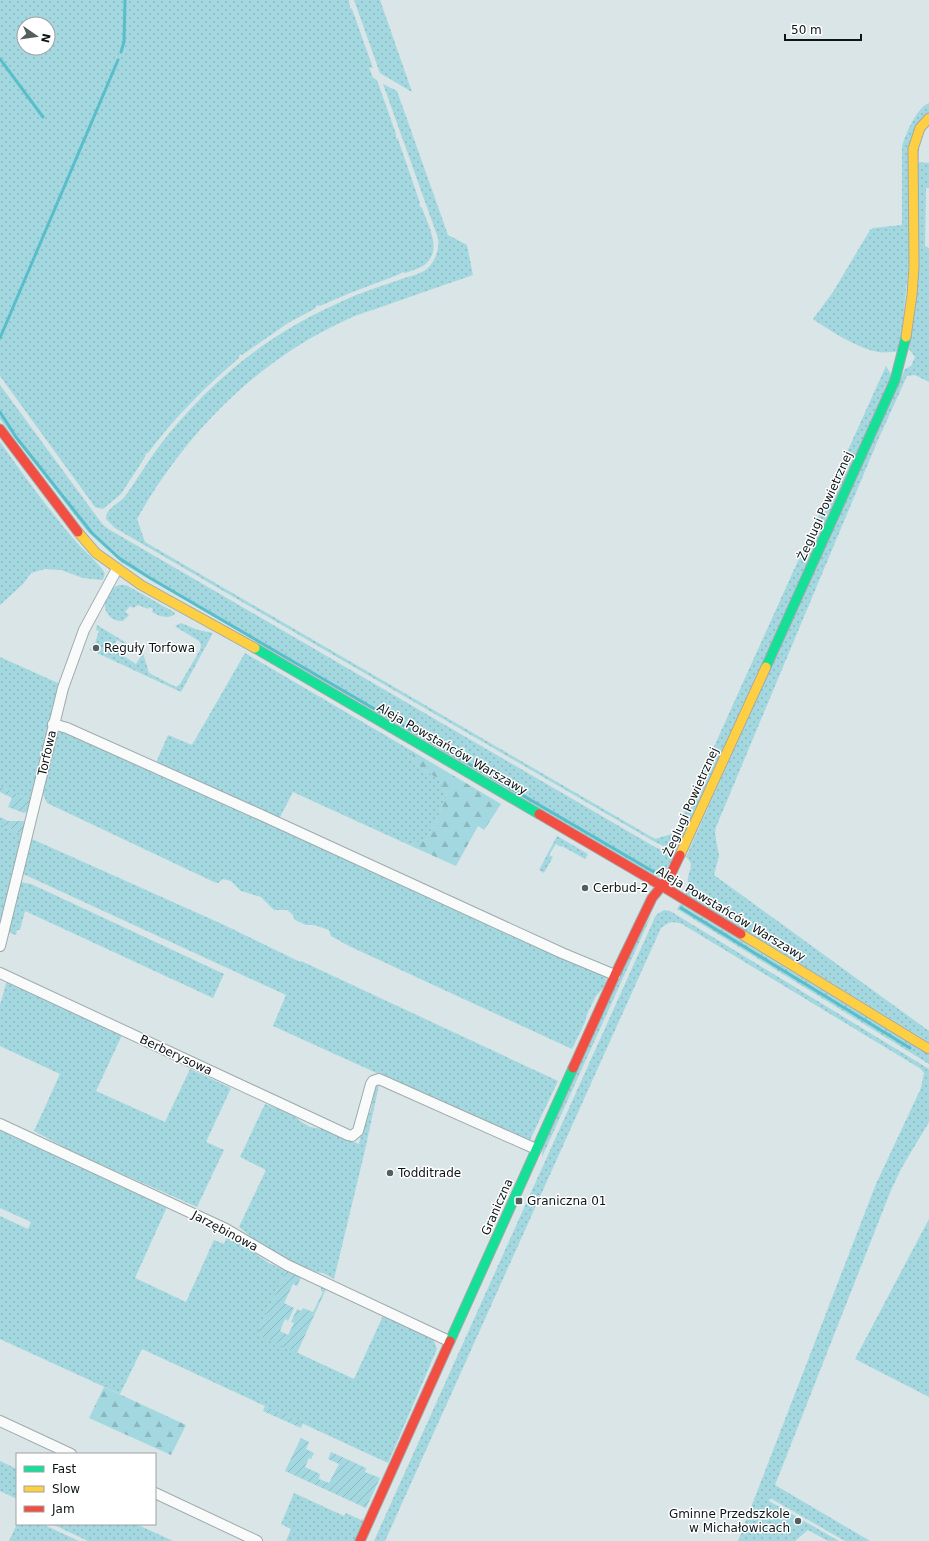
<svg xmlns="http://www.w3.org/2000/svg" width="929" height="1541" font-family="'DejaVu Sans',sans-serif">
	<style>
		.grass { fill: url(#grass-dots); fill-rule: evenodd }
		.forest { fill: url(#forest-firs) }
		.park { fill: url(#park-tufts) }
		.garden { fill: url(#garden-furrows) }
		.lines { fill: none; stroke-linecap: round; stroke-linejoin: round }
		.stream { stroke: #5abeca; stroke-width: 3 }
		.street-casing { stroke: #a0aaab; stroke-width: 12 }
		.fast-casing { stroke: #a0aaab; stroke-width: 11 }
		.slow-casing { stroke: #a0aaab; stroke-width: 11 }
		.jam-casing { stroke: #a0aaab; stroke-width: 11 }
		.street { stroke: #f9fbfb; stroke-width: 10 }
		.fast { stroke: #16e098; stroke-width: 9 }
		.slow { stroke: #ffcf43; stroke-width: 9 }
		.jam { stroke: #f24e42; stroke-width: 9 }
		.poi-dot { fill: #555e5f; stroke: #fff; stroke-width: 1.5 }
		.labels { text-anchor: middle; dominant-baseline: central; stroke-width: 3; stroke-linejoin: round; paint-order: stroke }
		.street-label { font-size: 12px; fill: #0e1517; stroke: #fff }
		.poi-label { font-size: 12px; fill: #0e1517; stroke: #fff; text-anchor: start }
	</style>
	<defs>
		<pattern id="grass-dots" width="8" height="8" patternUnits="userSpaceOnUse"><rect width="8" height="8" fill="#a3d8e0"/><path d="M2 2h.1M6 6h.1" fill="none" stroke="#8bb8bf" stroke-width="1.8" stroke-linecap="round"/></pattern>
		<pattern id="forest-firs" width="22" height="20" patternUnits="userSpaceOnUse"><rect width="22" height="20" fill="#a3d8e0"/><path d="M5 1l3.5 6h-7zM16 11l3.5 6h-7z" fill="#8bb8bf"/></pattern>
		<pattern id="park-tufts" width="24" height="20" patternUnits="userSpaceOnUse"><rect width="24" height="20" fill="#a3d8e0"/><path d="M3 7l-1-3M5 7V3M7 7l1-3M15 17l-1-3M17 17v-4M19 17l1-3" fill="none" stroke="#8bb8bf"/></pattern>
		<pattern id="garden-furrows" width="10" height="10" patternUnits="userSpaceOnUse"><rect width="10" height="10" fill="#a3d8e0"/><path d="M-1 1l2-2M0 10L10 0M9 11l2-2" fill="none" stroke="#8bb8bf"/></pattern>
	</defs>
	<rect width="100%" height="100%" fill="#d9e5e6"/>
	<g class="grass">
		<path d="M0 0H349L350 8 352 9 373 68 369 67 373 78 377 80 396 134V138L398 139 420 203 419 205 422 208C428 225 444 252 423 266 417 269 411 271 405 273L403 272 401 273 400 274 350 293 320 306 318 305 315 307 316 308 288 323 242 355 241 354 239 356V358C205 387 175 417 148 453H146L145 457 121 494 103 509 95 507 0 376ZM24 24H48V48H24Z"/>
		<path d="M354 0H380L412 92 380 73Z"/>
		<path d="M383 84 397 91 448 235 467 245 473 275C444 285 415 295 387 305 373 310 357 314 344 321 255 362 185 434 137 519L145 542 655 839 675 833 886 366 892 376 676 852 655 842 115 528 106 519C105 508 121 503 126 495 137 480 146 464 157 449 204 387 263 337 334 305 354 295 375 288 396 281 406 277 419 275 427 269 435 262 440 248 438 238Z"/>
		<path d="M929 103V113L922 117 910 251 900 351C893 352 885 353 878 352 857 348 829 330 813 319L833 292 870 230 873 228 902 225V147C905 135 917 107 929 103Z"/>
		<path d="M917 162 929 163V188H926L925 246 929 248V382L915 375 907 376 878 440 716 827 715 834 719 856 714 875 929 1031V1042L685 894 689 888C689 885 687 881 688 878 689 870 695 864 686 857L905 369 911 366 915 357 909 349Z"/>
		<path d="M0 385 103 525 110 530 655 847 675 856 661 877H658L122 563 87 531 0 419Z"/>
		<path d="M0 442C25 477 50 512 79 545 83 549 103 568 104 572 105 575 104 578 102 580L83 578 61 570 45 569 31 573 23 584 0 605Z"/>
		<path d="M119 585H126L174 612 175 614C167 620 159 616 152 612L153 609 150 607 148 609 138 605 133 608 130 606 125 612 129 615 123 621C101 622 98 592 119 585Z"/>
		<path d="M181 623 198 630 213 633 181 692 97 653 99 647 95 645 93 651 90 650 93 643H95L99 631 96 630 97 625 138 650V651L117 640 113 649 136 664 143 653 149 673 176 687 180 684 200 650 201 645 199 641 176 627 175 626Z"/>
		<path d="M245 653 412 751 414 763 440 780 447 795 436 822 425 840 409 845 293 792 279 819 155 765 168 735 192 745Z"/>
		<path d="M0 657 60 684 31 801 0 786Z"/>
		<path d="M61 731H64L607 975 604 987 596 996 587 1014 585 1022 572 1049 349 946 331 936 329 930 314 925H306L295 920 292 914 287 910H274L261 897 241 891 231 881 223 879 218 883 214 882 47 803 42 792 55 735Z"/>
		<path d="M0 824 22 834 25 826 0 933Z"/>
		<path d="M557 836 588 854 585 859 562 846 561 847 556 844 549 855 553 857 544 873 539 870Z"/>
		<path d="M32 839 222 924 300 962 301 961 558 1081 529 1142 273 1026 286 995 21 873Z"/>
		<path d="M20 882 31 884 224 974 213 998 25 911 20 930H17L16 935 7 932Z"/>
		<path d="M680 904 929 1055V1064L677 909Z"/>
		<path d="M664 910 670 911 929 1069V1122L902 1167 891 1190 775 1485 870 1541H845L770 1498 769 1501 839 1541H828L808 1530 795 1541H738L876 1184 921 1088 924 1073 921 1069 682 924C673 921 668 922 661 928L385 1541H374L656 915Z"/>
		<path d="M652 914 542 1157 543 1146 627 957Z"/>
		<path d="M7 980 122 1035 96 1091 165 1122 190 1069 231 1088 206 1142 224 1150 197 1207 75 1153 34 1131 60 1074 0 1046V1005Z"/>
		<path d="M382 1084 379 1085 365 1150 334 1279 323 1273 314 1272 301 1267 261 1245 239 1227 266 1170 240 1157 265 1104 291 1113 300 1121 310 1127 328 1130 359 1144 365 1117 370 1113 376 1085Z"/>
		<path d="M0 1128 167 1207 135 1278 186 1302 214 1240 224 1244 228 1235 269 1263 286 1271 257 1334 354 1379 383 1316 433 1339 437 1349 388 1463 142 1349 120 1394 0 1339V1216L28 1229 31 1222 0 1208Z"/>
		<path d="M929 1219V1397L855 1359Z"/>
		<path d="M0 1461 17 1469V1499L0 1491Z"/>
		<path d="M294 1493 344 1516 346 1513 361 1520 362 1518 363 1522 355 1541H286L291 1529 281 1524Z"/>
		<path d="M17 1524H42L79 1541H9Z"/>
		<path d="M52 1524H136L173 1541H88Z"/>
	</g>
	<g class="forest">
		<path d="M412 751 501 804 484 830 478 826 456 866 409 845 425 840 436 822 447 795 440 780 414 763Z"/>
		<path d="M104 1387 186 1425 171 1455 89 1418Z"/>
	</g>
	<path class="park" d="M776 1512 790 1520C785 1527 778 1529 770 1527Z"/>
	<g class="garden">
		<path d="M0 786 31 801 29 811 24 813 8 807 12 798 0 792Z"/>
		<path d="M0 817 8 821H23L26 823 22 834 0 824Z"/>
		<path d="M286 1271 301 1277 297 1286 293 1284 284 1303 294 1308 288 1321 285 1319 280 1331 288 1335 294 1323 291 1322 297 1309 301 1311 303 1308 313 1312 323 1292 321 1291V1287L326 1289 297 1353 257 1334Z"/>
		<path d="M265 1406 303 1423 301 1428 263 1411Z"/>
		<path d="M301 1438 309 1442 306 1449 314 1453 311 1459 309 1458 305 1467 320 1474 319 1479 329 1483 339 1464 328 1459 331 1452 366 1468 365 1472 380 1478 366 1508 285 1471Z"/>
	</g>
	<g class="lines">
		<g class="stream">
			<path d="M121 52 124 42 125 0"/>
			<path d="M0 59 43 117"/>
			<path d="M0 338 118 60"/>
			<path d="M0 412 16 437 92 533 119 558 150 578 654 872"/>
			<path d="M681 908 910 1048"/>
		</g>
		<g class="street-casing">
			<g id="street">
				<path d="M53 724 67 728 259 814 562 953 615 975"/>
				<path d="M0 946 63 688 84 630 117 569"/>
				<path d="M0 973 348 1135 352 1136 358 1131 371 1084 373 1081 379 1079 536 1149"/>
				<path d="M0 1124 226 1229 287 1265 449 1341"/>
				<path d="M0 1421 71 1454"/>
				<path d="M155 1493 257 1541"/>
			</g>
		</g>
		<g class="fast-casing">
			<g id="fast">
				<path d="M255 648 539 814"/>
				<path d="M766 667 895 380 906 337"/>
				<path d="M450 1341 573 1068"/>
			</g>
		</g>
		<g class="slow-casing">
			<g id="slow">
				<path d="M906 337 912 295 914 266 913 149 920 128 929 118"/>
				<path d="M78 532 96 553 141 585 255 648"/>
				<path d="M680 855 766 667"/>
				<path d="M741 934 929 1049"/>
			</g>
		</g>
		<g class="jam-casing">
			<g id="jam">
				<path d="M0 429 78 532"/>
				<path d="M539 814 662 886 741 934"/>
				<path d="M573 1068 615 975 652 898 670 876 680 855"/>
				<path d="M360 1541 450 1341"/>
			</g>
		</g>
		<use href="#street" class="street"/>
		<use href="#fast" class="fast"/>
		<use href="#slow" class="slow"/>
		<use href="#jam" class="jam"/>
	</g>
	<g class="poi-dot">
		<circle cx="96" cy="648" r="4"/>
		<circle cx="585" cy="888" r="4"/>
		<circle cx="390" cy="1173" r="4"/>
		<rect x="515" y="1197" width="8" height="8" rx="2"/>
		<circle cx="798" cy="1521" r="4"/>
	</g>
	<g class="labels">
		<g class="street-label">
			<text transform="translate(825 506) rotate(-66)">Żeglugi Powietrznej</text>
			<text transform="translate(452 749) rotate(30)">Aleja Powstańców Warszawy</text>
			<text transform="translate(47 753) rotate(-77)">Torfowa</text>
			<text transform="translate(691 802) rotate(-66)">Żeglugi Powietrznej</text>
			<text transform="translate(731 914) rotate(31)">Aleja Powstańców Warszawy</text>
			<text transform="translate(176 1055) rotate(25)">Berberysowa</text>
			<text transform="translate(497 1207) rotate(-66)">Graniczna</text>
			<text transform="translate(225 1231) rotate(28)">Jarzębinowa</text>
		</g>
		<g class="poi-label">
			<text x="104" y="648">Reguły Torfowa</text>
			<text x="593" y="888">Cerbud-2</text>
			<text x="398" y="1173">Todditrade</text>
			<text x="527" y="1201">Graniczna 01</text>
			<text x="790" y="1514" text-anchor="end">Gminne Przedszkole<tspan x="790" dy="14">w Michałowicach</tspan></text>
		</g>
	</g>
	<rect x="16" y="1453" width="140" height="72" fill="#ffffff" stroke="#9fa1a2"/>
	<rect x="24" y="1466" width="20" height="6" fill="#16e098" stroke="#9fa1a2"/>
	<text x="52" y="1473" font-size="12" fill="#0e1517">Fast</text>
	<rect x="24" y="1486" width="20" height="6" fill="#ffcf43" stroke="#9fa1a2"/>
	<text x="52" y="1493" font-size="12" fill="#0e1517">Slow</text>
	<rect x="24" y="1506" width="20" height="6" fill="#f24e42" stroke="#9fa1a2"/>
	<text x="52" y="1513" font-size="12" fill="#0e1517">Jam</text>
	<g transform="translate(36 36) rotate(103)"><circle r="19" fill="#ffffff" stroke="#9fa1a2"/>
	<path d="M0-3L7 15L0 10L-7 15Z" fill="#555e5f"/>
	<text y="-6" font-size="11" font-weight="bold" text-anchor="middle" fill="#0e1517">N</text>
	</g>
	<path d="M785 34v6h76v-6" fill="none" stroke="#0e1517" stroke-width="2"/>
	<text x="791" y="34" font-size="12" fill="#0e1517" stroke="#ffffff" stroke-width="3" paint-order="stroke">50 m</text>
</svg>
